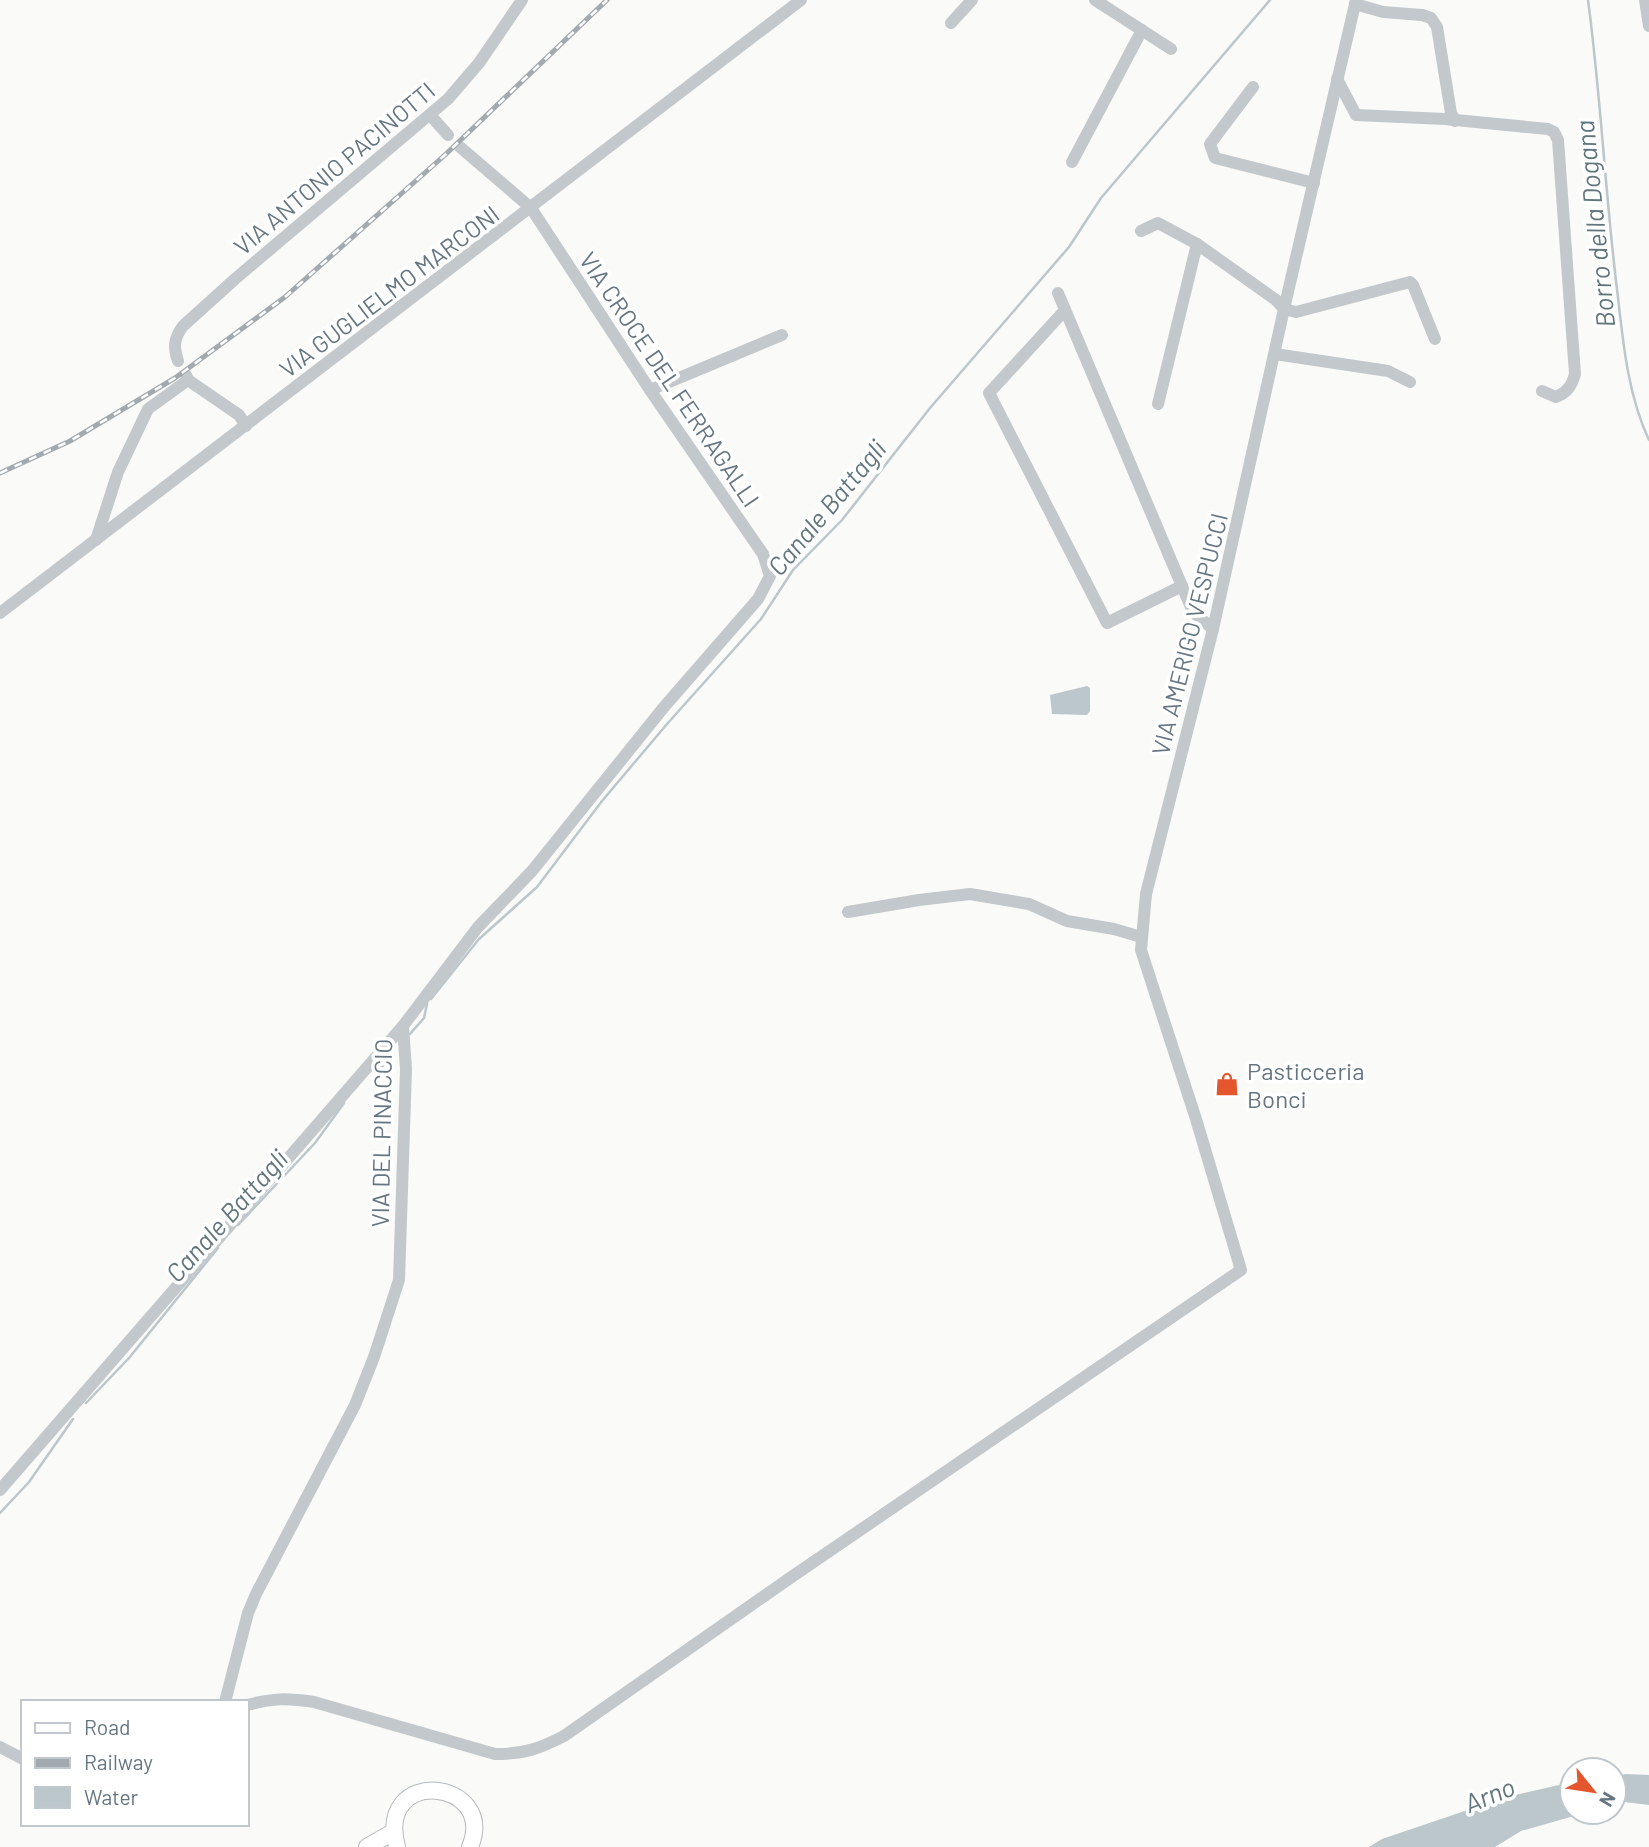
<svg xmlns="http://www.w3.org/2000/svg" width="1649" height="1847" font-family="Barlow,sans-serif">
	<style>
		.water { fill: #bbc7cb }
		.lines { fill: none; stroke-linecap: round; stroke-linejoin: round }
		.stream { stroke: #bbc7cb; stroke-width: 2.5 }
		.major-casing { stroke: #b5babe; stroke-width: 18 }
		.minor { stroke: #c3c8cc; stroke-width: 12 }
		.major { stroke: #fff; stroke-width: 16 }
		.rail-casing { stroke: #a2aab0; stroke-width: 5 }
		.rail { stroke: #fff; stroke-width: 2.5; stroke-dasharray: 8; stroke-linecap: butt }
		.labels { text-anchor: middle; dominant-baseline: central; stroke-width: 7; stroke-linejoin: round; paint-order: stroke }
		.street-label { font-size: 24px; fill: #657683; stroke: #fff }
		.poi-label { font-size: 24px; fill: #657683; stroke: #fff; text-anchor: start }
		.water-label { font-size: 26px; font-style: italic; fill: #60757c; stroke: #fff }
	</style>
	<rect width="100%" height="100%" fill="#fafaf8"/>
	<g class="water">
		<path d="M1087 686 1090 688V711L1087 715 1052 714 1050 695Z"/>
		<path d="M1626 1774 1649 1775V1805L1624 1802 1614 1805V1776Z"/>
		<path d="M1572 1782V1812H1588L1521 1831 1495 1847H1369L1382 1839 1506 1797Z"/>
	</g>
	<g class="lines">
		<g class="stream">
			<path d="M1588 0C1601 96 1605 193 1617 289 1623 340 1627 393 1649 440"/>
			<path d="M431 999 479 939 537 887 602 801 667 724 761 619 793 570 842 520 930 408 1069 247 1101 198 1270 0"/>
			<path d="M410 1034 424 1018 427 1004"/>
			<path d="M372 1069 383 1066 393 1055"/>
			<path d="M238 1225 315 1143 344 1103"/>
			<path d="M86 1403 129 1358 218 1248"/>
			<path d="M0 1513 29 1482 73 1419"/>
		</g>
		<g class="major-casing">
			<g id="major">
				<path d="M367 1847 393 1832"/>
				<path d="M397 1847C375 1765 498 1779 470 1847"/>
			</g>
		</g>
		<g class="minor">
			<path d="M1095 0 1171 49"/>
			<path d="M1645 0 1649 26"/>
			<path d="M1355 4 1383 12 1422 15 1431 18 1437 27 1451 113 1455 121"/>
			<path d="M951 23 972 0"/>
			<path d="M1337 79 1356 115 1445 119 1548 129 1554 132 1558 140 1575 374C1572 385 1568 392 1556 397L1542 391"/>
			<path d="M1253 87 1210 144 1215 158 1314 183"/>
			<path d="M430 115 448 135"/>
			<path d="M1072 162 1142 30"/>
			<path d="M1141 231 1158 223 1197 244 1276 300 1284 309"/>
			<path d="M1058 293 1193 612 1213 629"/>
			<path d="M1284 309 1296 312 1410 282 1413 285 1435 339"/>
			<path d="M1065 310 989 393 1107 623 1182 586"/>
			<path d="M1275 354 1388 371 1410 382"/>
			<path d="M178 361C173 347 174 338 183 326L235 279 448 99 479 63 522 0"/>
			<path d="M188 380 239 415 246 426"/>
			<path d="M650 390 782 335"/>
			<path d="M1158 404 1197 244"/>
			<path d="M96 540 118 472 148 409 188 380 186 375"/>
			<path d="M0 613 801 0"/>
			<path d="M848 912 919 900 970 894 1029 904 1067 921 1114 929 1141 937"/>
			<path d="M0 1490 403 1026"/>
			<path d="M225 1702 248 1613 256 1594 355 1405 374 1357 399 1280 406 1069 403 1026 478 927 532 871 664 707 758 599 770 576 763 554 650 390 531 208 460 147"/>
			<path d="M247 1705C273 1698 287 1698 314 1702L495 1754C524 1754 539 1749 564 1736L790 1578 1241 1270 1196 1119 1141 950 1146 894 1213 629 1284 309 1356 0"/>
			<path d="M0 1747 23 1759"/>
		</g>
		<use href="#major" class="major"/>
		<g class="rail-casing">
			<path id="rail" d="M0 473 70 441 175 378 285 297 446 154 607 0"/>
		</g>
		<use href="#rail" class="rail"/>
	</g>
	<defs>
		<g id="shop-bare" transform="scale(1.89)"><path d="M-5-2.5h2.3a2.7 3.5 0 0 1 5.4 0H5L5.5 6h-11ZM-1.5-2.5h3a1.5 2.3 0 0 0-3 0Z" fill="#e4572e" stroke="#fff" stroke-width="2.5" paint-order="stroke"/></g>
	</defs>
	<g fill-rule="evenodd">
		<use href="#shop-bare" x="1227" y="1084"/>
	</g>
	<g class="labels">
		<g class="street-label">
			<text transform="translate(334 168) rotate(-40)">VIA ANTONIO PACINOTTI</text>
			<text transform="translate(389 291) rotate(-37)">VIA GUGLIELMO MARCONI</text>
			<text transform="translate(670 379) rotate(56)">VIA CROCE DEL FERRAGALLI</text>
			<text transform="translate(1189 634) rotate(-76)">VIA AMERIGO VESPUCCI</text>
			<text transform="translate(381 1133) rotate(-89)">VIA DEL PINACCIO</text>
		</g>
		<g class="poi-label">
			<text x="1247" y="1070">Pasticceria<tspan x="1247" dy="28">Bonci</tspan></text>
		</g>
		<g class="water-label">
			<text transform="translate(1594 224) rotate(-96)">Borro della Dogana</text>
			<text transform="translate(826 507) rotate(-50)">Canale Battagli</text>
			<text transform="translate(226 1215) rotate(-48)">Canale Battagli</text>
			<text transform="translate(1489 1794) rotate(-22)">Arno</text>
		</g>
	</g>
	<rect x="21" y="1700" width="228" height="126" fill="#ffffff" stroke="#c1c8cd" stroke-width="2"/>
	<rect x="35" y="1723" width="35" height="10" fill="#ffffff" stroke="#c1c8cd" stroke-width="2"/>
	<text x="84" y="1735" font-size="21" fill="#657683">Road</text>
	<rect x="35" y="1758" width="35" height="10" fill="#a2aab0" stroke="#c1c8cd" stroke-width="2"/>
	<text x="84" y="1770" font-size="21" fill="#657683">Railway</text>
	<rect x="35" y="1787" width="35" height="21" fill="#bbc7cb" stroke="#c1c8cd" stroke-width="2"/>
	<text x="84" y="1805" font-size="21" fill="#657683">Water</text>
	<g transform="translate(1593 1791) rotate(120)"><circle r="33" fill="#ffffff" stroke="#c1c8cd" stroke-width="2"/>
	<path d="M0-5L12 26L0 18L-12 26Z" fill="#e4572e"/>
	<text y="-10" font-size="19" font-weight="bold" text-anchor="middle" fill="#657683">N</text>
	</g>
</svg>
